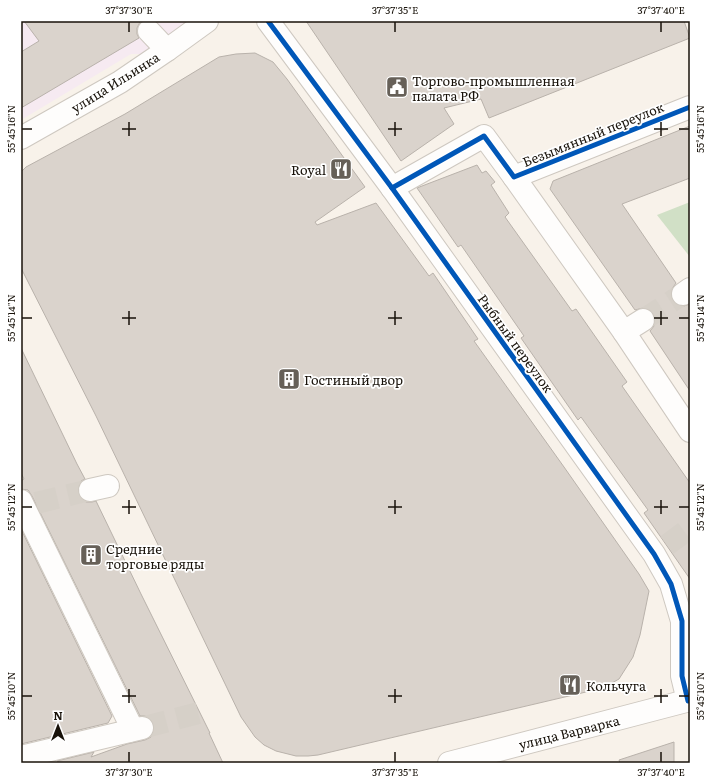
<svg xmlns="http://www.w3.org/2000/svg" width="711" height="784" font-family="Literata,serif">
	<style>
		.commercial { fill: #f6eaf1 }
		.green { fill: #d1e0c6 }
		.building { fill: #dad3cc; stroke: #b9b2ab }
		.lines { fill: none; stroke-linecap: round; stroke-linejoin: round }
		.minor-tunnel { stroke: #d6d0c8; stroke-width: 22; stroke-dasharray: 22 11; stroke-linecap: butt }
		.minor-casing { stroke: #cec8c0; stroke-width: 24 }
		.minor { stroke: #fefdfc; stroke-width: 22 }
		.cycleway-casing { stroke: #fff; stroke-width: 8 }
		.cycleway { stroke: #0057b8; stroke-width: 5 }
		.ticks { fill: none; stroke: #18120a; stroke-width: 1.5 }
		.labels { text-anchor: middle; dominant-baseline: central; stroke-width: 3.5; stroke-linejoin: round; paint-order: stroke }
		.poi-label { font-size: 13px; fill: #18120a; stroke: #fff; text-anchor: start }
		.street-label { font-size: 13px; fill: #18120a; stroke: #fff }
		.neatline { fill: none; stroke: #18120a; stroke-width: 1.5 }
		.ticks-label { font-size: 10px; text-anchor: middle; fill: #18120a }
	</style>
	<rect width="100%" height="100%" fill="#f8f2ea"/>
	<path class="commercial" d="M21 21H190L141 54H131L21 120Z"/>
	<path class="green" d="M690 202V257L657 215Z"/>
	<g class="building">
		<path d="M24 21H142L140 22 137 28V34L139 38 21 108V52L39 41Z"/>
		<path d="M306 21H684L690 38 489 118 481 99 444 108 454 124 401 161Z"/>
		<path d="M255 53 273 62 287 79 365 187 315 222 317 225 376 203 429 276 433 273 478 339 474 341 564 467 639 574 649 591 640 635 633 657 619 679 603 688 318 755 308 756H296L276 751 264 745 255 737 241 717 96 416 21 268V172L26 167 125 114 219 57 236 54Z"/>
		<path d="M690 126V178L622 204 676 283 672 289 671 295 673 301 678 305 684 306 690 304V391L650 331 654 326 655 320 653 313 649 309 643 308 635 310 550 189 553 181Z"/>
		<path d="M477 165 482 173 486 171 495 182 491 185 509 213 505 217 572 311 576 309 627 382 622 386 690 483V579L644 513 648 510 581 417 578 420 521 338 524 336 461 245 458 247 417 188 422 186Z"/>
		<path d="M21 348 77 464 85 479 81 481 78 486V493L81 498 86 502H92L96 501 141 594 210 733H209L223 763H62L57 761 94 752 91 757 127 744 145 740 151 737 154 731V725L151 719 145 716H140L32 496 28 490 21 489V481L24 479 21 473Z"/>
		<path d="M21 529 112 716 108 723 21 744Z"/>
		<path d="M674 742V763H620L619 760Z"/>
	</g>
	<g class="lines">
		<g class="minor-tunnel">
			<path d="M643 320 683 294"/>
			<path d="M36 503 90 490"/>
			<path d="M667 545 690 528"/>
			<path d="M145 727 199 713"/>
		</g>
		<g class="minor-casing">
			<g id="minor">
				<path d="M268 21 392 188 654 554 671 584 682 621V676L688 701"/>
				<path d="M149 31 167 50"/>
				<path d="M21 138 120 82 167 50 207 21"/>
				<path d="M514 177 624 332 690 431"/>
				<path d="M392 188 484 136 514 177 690 107"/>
				<path d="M683 294 690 289"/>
				<path d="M624 332 643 320"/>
				<path d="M90 490 108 486"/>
				<path d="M21 501 131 726 129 731"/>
				<path d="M21 757 142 728"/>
				<path d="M449 763 690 700"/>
			</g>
		</g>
		<use href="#minor" class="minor"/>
		<g class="cycleway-casing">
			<g id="cycleway">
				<path d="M268 21 392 188 654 554 671 584 682 621V676L688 701 690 700"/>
				<path d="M392 188 484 136 514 177 690 107"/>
			</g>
		</g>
		<use href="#cycleway" class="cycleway"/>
	</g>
	<path class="ticks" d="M129 22V32M395 22V32M661 22V32M129 122V136M395 122V136M661 122V136M22 129H32M122 129H136M388 129H402M654 129H668M679 129H689M129 311V325M395 311V325M661 311V325M22 318H32M122 318H136M388 318H402M654 318H668M679 318H689M129 500V514M395 500V514M661 500V514M22 507H32M122 507H136M388 507H402M654 507H668M679 507H689M129 689V703M395 689V703M661 689V703M22 696H32M122 696H136M388 696H402M654 696H668M679 696H689M129 752V762M395 752V762M661 752V762"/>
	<defs>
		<g id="civic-square" transform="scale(1.15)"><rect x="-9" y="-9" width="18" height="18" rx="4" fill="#666058" stroke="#fff"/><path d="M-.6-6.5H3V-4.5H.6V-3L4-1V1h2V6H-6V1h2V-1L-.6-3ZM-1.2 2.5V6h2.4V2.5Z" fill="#fff"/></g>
		<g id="restaurant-square" transform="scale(1.15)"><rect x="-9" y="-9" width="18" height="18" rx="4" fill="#666058" stroke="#fff"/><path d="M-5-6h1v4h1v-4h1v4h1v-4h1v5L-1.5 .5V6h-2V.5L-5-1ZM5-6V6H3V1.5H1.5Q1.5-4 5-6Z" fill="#fff"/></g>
		<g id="building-square" transform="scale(1.15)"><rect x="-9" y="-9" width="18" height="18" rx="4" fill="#666058" stroke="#fff"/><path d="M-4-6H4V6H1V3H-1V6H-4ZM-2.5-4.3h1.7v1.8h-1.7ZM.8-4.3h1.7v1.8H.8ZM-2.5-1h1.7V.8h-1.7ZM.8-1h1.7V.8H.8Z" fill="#fff"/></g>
	</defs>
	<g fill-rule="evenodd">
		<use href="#civic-square" x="397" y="87"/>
		<use href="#restaurant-square" x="341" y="169"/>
		<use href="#building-square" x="289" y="379"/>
		<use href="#building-square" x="91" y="555"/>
		<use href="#restaurant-square" x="570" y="685"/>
	</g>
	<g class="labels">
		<g class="poi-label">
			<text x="412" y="80">Торгово-промышленная<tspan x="412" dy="15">палата РФ</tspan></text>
			<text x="326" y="169" text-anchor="end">Royal</text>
			<text x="304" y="379">Гостиный двор</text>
			<text x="106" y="548">Средние<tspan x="106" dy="15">торговые ряды</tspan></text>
			<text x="586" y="685">Кольчуга</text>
		</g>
		<g class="street-label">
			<text transform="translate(115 82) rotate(-32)">улица Ильинка</text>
			<text transform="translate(593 134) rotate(-22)">Безымянный переулок</text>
			<text transform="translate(516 343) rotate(54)">Рыбный переулок</text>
			<text transform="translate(569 732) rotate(-14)">улица Варварка</text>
		</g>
	</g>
	<rect width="711" height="784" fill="none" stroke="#ffffff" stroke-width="44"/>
	<g transform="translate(58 726)" stroke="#ffffff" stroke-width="3" paint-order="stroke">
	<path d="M0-3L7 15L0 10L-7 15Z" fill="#18120a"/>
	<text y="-6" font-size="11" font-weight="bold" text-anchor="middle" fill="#18120a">N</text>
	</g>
	<rect x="22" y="22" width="667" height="740" class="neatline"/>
	<g class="ticks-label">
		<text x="129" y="14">37°37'30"E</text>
		<text x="395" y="14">37°37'35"E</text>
		<text x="661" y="14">37°37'40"E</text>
		<text transform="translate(11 129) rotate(-90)" y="4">55°45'16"N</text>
		<text transform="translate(700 129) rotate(-90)" y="4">55°45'16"N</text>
		<text transform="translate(11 318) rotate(-90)" y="4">55°45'14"N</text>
		<text transform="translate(700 318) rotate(-90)" y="4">55°45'14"N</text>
		<text transform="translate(11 507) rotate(-90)" y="4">55°45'12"N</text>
		<text transform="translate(700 507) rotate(-90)" y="4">55°45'12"N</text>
		<text transform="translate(11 696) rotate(-90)" y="4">55°45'10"N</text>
		<text transform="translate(700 696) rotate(-90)" y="4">55°45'10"N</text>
		<text x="129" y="776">37°37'30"E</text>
		<text x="395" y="776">37°37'35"E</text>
		<text x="661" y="776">37°37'40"E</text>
	</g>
</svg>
